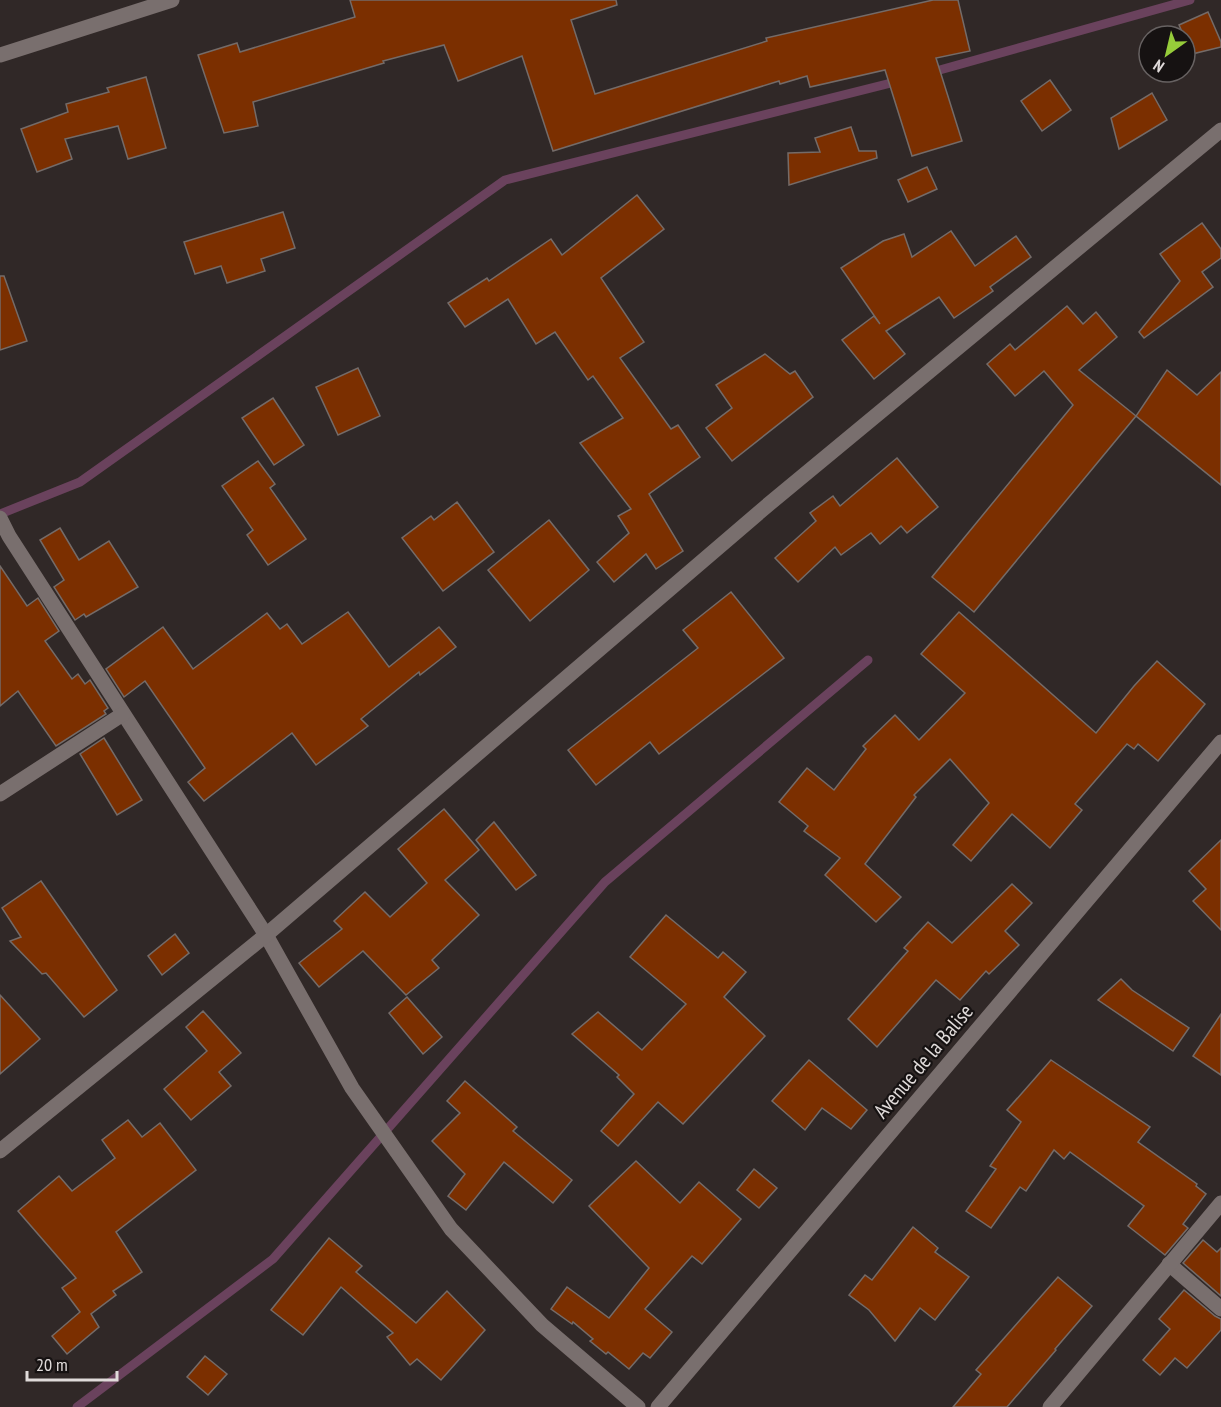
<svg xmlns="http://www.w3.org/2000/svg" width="1221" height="1407" font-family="'PT Sans Narrow',sans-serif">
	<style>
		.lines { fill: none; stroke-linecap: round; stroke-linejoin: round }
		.stream { stroke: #6a425d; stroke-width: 9 }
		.building { fill: #7b2f00; stroke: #746b68; stroke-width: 1.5 }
		.minor { stroke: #796f6e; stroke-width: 15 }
		.labels { text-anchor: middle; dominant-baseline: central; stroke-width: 4.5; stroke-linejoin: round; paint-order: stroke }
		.street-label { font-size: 21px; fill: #e0dbda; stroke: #161212 }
	</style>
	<rect width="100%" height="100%" fill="#302827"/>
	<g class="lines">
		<g class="stream">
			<path d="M929 73 1190 0"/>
			<path d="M0 514 80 482 505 180 899 81"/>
			<path d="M77 1407 273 1259 605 882 868 660"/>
		</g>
	</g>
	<g class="building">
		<path d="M350 0H616L617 5 571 20 595 94 767 41 766 38 933 0H958L970 51 936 58 962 141 912 156 885 70 810 87 807 76 780 84 779 81 553 151 522 56 458 81 444 45 383 61 384 63 253 102 258 126 224 133 198 55 237 43 240 52 355 17Z"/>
		<path d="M1208 12 1221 42V47L1192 54 1179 25Z"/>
		<path d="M146 77 166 148 128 159 118 126 65 139 72 159 37 172 21 129 68 112 66 104 109 92 107 88Z"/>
		<path d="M1050 80 1071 110 1042 131 1021 101Z"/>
		<path d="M1152 93 1167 120 1119 149 1111 118Z"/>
		<path d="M851 127 859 151H876L877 158 789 185 788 153 820 152 815 138Z"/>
		<path d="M927 167 937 189 908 202 898 180Z"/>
		<path d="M637 195 664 229 601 278 644 342 620 358 671 429 678 425 700 457 649 494 683 551 656 569 646 554 614 582 597 562 629 533 618 516 631 509 580 443 623 418 593 376 588 380 555 332 536 344 508 299 465 327 448 303 487 278 489 281 551 239 562 255Z"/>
		<path d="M283 212 295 248 261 259 265 271 227 283 221 266 195 274 184 242Z"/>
		<path d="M1202 223 1221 249V258L1202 272 1213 287 1144 338 1139 332 1180 281 1160 254Z"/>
		<path d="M951 231 975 266 1016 236 1031 257 990 287 993 291 954 318 939 297 886 331 905 354 874 379 842 340 874 316 880 324 841 268 883 241 904 234 912 257Z"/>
		<path d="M0 276H4L27 341 0 350Z"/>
		<path d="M1067 306 1083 324 1096 312 1117 337 1079 370 1136 416 974 612 932 577 1073 405 1044 371 1015 396 987 364 1010 344 1015 350Z"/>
		<path d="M765 354 790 374 795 371 813 397 732 461 706 428 732 408 716 385Z"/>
		<path d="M358 368 380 416 338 435 316 387Z"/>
		<path d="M1167 370 1197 395 1221 372V485L1136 416Z"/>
		<path d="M273 398 304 445 274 465 242 418Z"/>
		<path d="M897 458 938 507 907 533 901 526 880 544 871 533 841 555 835 547 798 582 775 558 816 521 810 513 833 496 840 506Z"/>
		<path d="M258 461 275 484 270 488 306 539 268 565 247 535 253 530 222 486Z"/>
		<path d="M457 502 494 552 443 591 402 538 431 516 434 520Z"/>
		<path d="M549 520 589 570 530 621 488 570Z"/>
		<path d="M60 528 79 560 109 541 138 587 86 617 84 614 75 620 54 587 64 580 40 540Z"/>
		<path d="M0 566 27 606 38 598 59 631 45 641 72 679 78 674 85 684 90 680 108 708 104 711 106 714 56 746 18 691 0 706Z"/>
		<path d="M731 592 784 658 659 754 650 742 596 785 568 750 698 648 683 630Z"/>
		<path d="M348 612 389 667 439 627 456 647 420 675 419 672 361 719 368 726 316 765 292 733 204 801 188 782 205 768 145 681 124 697 106 669 163 627 193 669 267 613 280 629 287 624 302 644Z"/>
		<path d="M959 612 1096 733 1134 686 1157 661 1205 704 1158 761 1138 744 1134 749 1127 744 1075 804 1082 810 1050 848 1012 814 971 861 953 845 989 803 950 759 914 795 916 797 865 864 901 897 876 922 825 875 840 858 804 831 808 826 779 802 807 768 834 790 866 749 863 746 895 715 919 740 965 693 921 654Z"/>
		<path d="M104 738 142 800 117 815 80 754Z"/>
		<path d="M444 809 479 850 445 880 479 915 432 960 439 968 406 995 363 951 319 987 299 963 342 929 334 921 365 892 390 917 427 883 398 849Z"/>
		<path d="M494 822 536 875 516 890 476 840Z"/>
		<path d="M1221 840V930L1193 901 1206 889 1189 871Z"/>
		<path d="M41 881 117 990 84 1017 46 973 42 974 10 941 21 937 2 908Z"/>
		<path d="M1012 884 1032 903 1005 931 1019 945 989 974 986 971 960 1000 936 980 877 1047 848 1019 908 951 904 948 928 922 952 943Z"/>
		<path d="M666 915 718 958 723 952 746 972 724 997 765 1036 683 1124 658 1102 618 1146 601 1131 634 1094 617 1077 619 1075 572 1034 598 1012 642 1050 686 1004 630 957Z"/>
		<path d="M175 934 189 953 162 975 148 956Z"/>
		<path d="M1121 979 1132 990 1189 1028 1173 1051 1098 1000Z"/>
		<path d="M0 995 40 1039 0 1074Z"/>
		<path d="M407 997 442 1037 423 1054 389 1013Z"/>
		<path d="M203 1011 241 1053 219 1072 231 1086 191 1120 164 1089 207 1051 186 1027Z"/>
		<path d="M1221 1014V1075L1193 1056Z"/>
		<path d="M809 1060 867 1110 851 1129 822 1108 805 1130 772 1101Z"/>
		<path d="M1051 1060 1150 1127 1138 1142 1197 1184 1196 1186 1206 1194 1183 1224 1188 1228 1165 1255 1128 1226 1144 1206 1070 1152 1064 1159 1054 1150 1026 1191 1020 1187 991 1228 966 1211 996 1169 990 1166 1021 1122 1007 1110Z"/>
		<path d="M465 1081 517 1127 513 1131 572 1180 553 1203 504 1162 466 1210 448 1196 465 1174 432 1141 460 1113 447 1101Z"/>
		<path d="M128 1120 142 1137 160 1123 196 1170 116 1232 142 1272 113 1291 116 1295 91 1314 99 1327 67 1354 52 1336 80 1312 62 1288 76 1278 18 1211 59 1176 72 1191 115 1158 102 1140Z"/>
		<path d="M636 1161 680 1203 699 1182 741 1219 702 1264 692 1256 645 1309 672 1332 650 1358 643 1353 629 1369 608 1352 606 1354 590 1341 593 1339 573 1322 572 1324 551 1309 567 1287 609 1318 649 1268 589 1206Z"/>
		<path d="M754 1169 777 1188 759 1208 737 1190Z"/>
		<path d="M913 1227 938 1248 935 1252 969 1277 935 1320 920 1308 895 1341 869 1310 849 1295 865 1275 872 1280Z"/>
		<path d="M329 1238 362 1266 356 1272 416 1323 447 1291 485 1330 441 1380 417 1359 410 1365 387 1337 393 1333 341 1287 303 1335 271 1310Z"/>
		<path d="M1203 1240 1217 1252 1221 1248V1296L1183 1263Z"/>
		<path d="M1058 1277 1092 1306 1055 1349 1056 1350 1007 1407H953L981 1374 976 1370Z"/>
		<path d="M1184 1290 1215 1316 1221 1319V1330L1187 1368 1175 1358 1160 1375 1143 1360 1170 1329 1159 1319Z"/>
		<path d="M205 1356 227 1374 208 1395 187 1377Z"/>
	</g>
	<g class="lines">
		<g class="minor">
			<path d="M0 55 172 0"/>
			<path d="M0 518 9 536 266 935 352 1088 451 1229 542 1325 638 1407"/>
			<path d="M0 794 123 714"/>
			<path d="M0 1151 266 935 769 504 1221 130"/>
			<path d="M1169 1264 1221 1309"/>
			<path d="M658 1407 1221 742"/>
			<path d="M1050 1407 1221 1203"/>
		</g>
	</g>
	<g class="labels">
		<g class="street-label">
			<text transform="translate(923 1061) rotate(-50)">Avenue de la Balise</text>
		</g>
	</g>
	<g transform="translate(1167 54) rotate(214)"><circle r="28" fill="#161212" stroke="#676262" stroke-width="1.5"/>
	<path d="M0-4.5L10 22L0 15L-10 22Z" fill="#96cc3a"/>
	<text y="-9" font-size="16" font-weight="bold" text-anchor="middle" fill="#e0dbda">N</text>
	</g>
	<path d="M27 1371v9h90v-9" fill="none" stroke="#e0dbda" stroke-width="3"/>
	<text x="36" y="1371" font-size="18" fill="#e0dbda" stroke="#161212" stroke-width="4.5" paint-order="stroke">20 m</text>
</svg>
